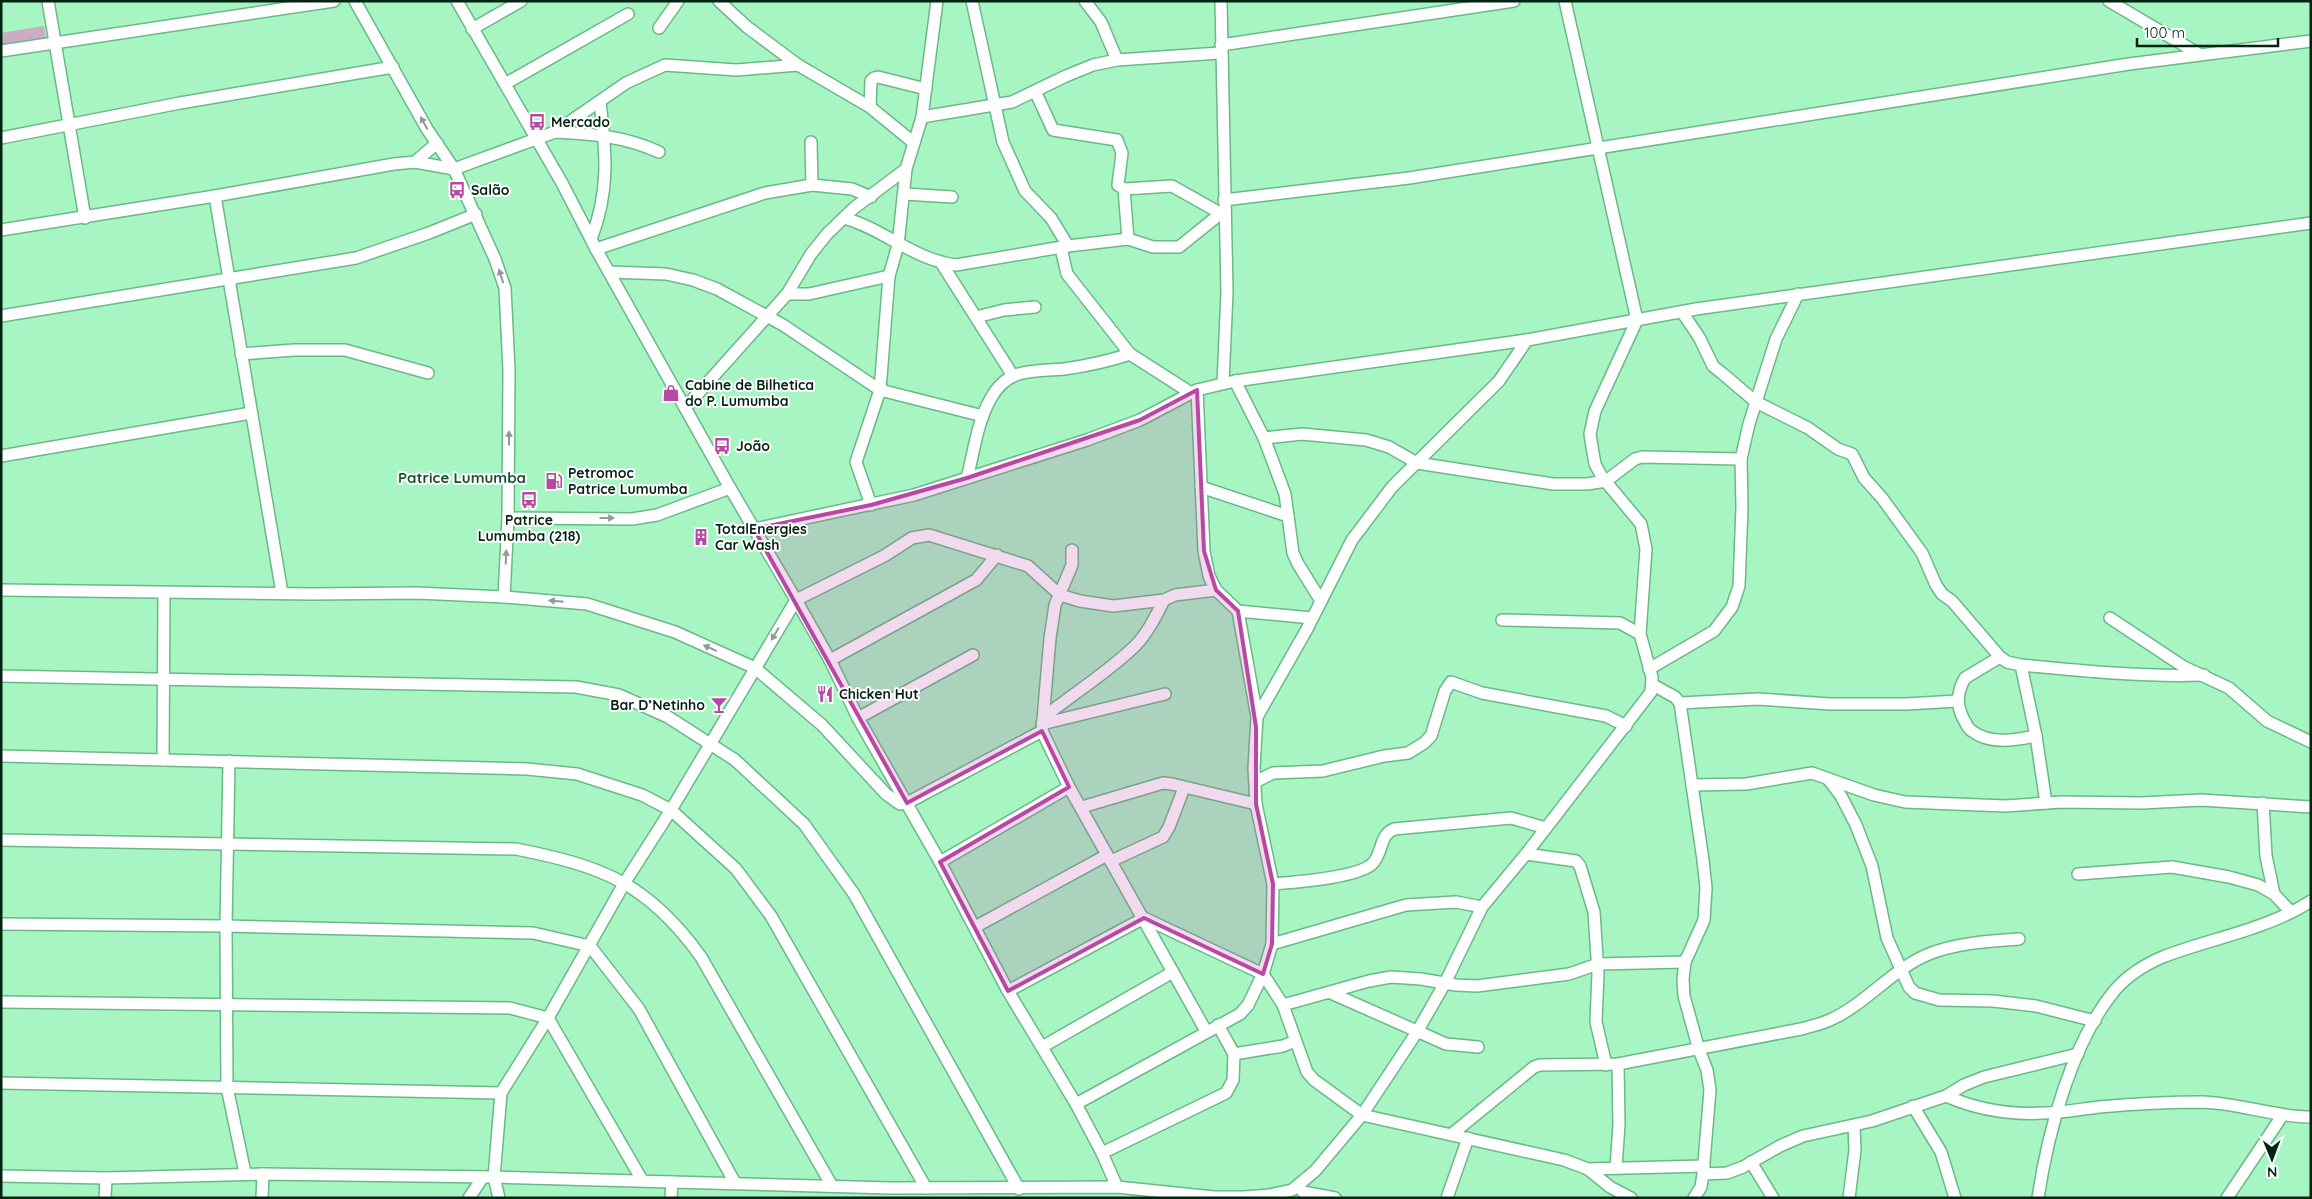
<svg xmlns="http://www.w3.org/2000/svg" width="2312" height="1199" font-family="Quicksand,sans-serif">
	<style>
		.green { fill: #ccaac3 }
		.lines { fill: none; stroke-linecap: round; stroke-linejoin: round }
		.minor-casing { stroke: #6bb888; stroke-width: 14 }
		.minor { stroke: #fff; stroke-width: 11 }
		.oneway { fill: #8e9c94 }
		.marked { fill: #b948a4; fill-opacity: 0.2; stroke: #b948a4; stroke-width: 4; stroke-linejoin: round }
		.labels { text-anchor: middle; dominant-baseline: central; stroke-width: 4; stroke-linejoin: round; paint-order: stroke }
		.poi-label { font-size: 14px; font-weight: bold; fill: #032412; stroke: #fff; text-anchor: start }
		.neighbourhood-label { font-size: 15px; font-weight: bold; fill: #165232; stroke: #fff }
	</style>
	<rect width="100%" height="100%" fill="#a7f5c3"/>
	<path class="green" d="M44 26 46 40 1 47V33Z"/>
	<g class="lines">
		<g class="minor-casing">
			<g id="minor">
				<path d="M48 1 85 218"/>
				<path d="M355 1 427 129 454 169 495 259 505 288 509 370 508 518 504 597"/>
				<path d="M457 1 562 183 596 249 730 488 796 600 830 660 858 718 940 862 1008 991 1076 1104 1102 1153 1117 1187"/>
				<path d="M719 1 747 27 798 65 870 107 914 143"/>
				<path d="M972 1 1003 142 1025 191 1051 218 1068 246"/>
				<path d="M1085 1 1101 22 1117 60"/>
				<path d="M1221 1 1227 292 1223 383"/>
				<path d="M2109 1 2199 54"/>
				<path d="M659 28 678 1"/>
				<path d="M472 29 521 1"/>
				<path d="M1221 45 1514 1"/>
				<path d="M1 51 334 1"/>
				<path d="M505 84 628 14"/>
				<path d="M1035 91 1053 130 1117 140 1122 153 1118 185 1124 189 1128 239"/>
				<path d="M870 107 871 81 874 78 878 77 926 89"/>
				<path d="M922 117 1012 102 1066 76 1093 65 1117 60 1220 53"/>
				<path d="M555 132C592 134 624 136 659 152"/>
				<path d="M1 138 180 103 393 67"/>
				<path d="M811 142 812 185"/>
				<path d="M415 162 437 143"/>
				<path d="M1124 189 1172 186 1220 213"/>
				<path d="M905 194 952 197"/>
				<path d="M215 196 282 593"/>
				<path d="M1224 200 1409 178 2129 64 2311 41"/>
				<path d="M844 218C884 229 914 260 956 265L1068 246 1128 239 1153 247H1179L1225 210"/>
				<path d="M1 230 215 196 394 164 415 162 454 169 536 139 555 132 626 83 665 65 736 70 798 65"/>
				<path d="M591 239C610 191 606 152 600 102"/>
				<path d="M1061 248 1067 274 1130 354"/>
				<path d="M596 249 765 193 812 185 852 189 871 197"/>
				<path d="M942 264 1013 376"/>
				<path d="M609 272 666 274 693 280 717 289 783 325 880 390 983 416"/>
				<path d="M787 294H809L889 276"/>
				<path d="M1682 312 1699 337 1713 366 1723 374 1756 402 1808 428 1838 449 1852 454 1864 478 1882 498 1922 553 1936 585 1942 594 1952 601 2000 657 2007 662 2021 665C2082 671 2142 677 2204 675"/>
				<path d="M1 316 356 258 429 233 476 214"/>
				<path d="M976 317 1004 310 1035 307"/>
				<path d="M241 354 294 350H345L428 373"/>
				<path d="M1235 381 1264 438 1285 494 1293 553 1298 564 1321 601"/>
				<path d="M1197 390 1204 551 1209 576 1216 590 1238 611 1312 618"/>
				<path d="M685 408 787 294 811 254 827 234 854 208 906 169"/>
				<path d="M1264 438 1302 434 1366 440 1389 447 1417 463 1553 484H1587L1606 481 1635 459 1642 457 1741 459"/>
				<path d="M1 456 251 413"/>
				<path d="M967 478C974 452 977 422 991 398 1008 367 1033 372 1064 369 1086 366 1109 361 1130 354L1191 393"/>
				<path d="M1201 487 1288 516"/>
				<path d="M871 505 856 462 880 390 889 276 898 245 906 169 922 117 937 1"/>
				<path d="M508 518 632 519 657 515 730 488"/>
				<path d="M754 529 914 495 1087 440 1140 420 1197 390 1235 381 1527 340 1696 309 2311 223"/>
				<path d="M1072 550V565L1055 605 1050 638 1042 731 1069 787 1206 1031"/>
				<path d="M1 590 312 594 417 593 504 597 587 604 675 632 755 668 822 725 886 794 900 804 907 803 1042 731"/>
				<path d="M2110 618 2184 667 2229 688 2267 721 2311 742"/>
				<path d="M1502 620 1620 623 1640 634"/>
				<path d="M2000 657 1965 678C1957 692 1956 704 1963 718 1966 723 1968 729 1972 731 1990 745 2016 740 2036 736"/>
				<path d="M830 660 976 580 997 555"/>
				<path d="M2021 665 2036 736 2046 803"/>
				<path d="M1649 669 1714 631 1732 607 1739 586 1742 507 1741 459 1749 424 1776 339 1798 294"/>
				<path d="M1 676 576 687 619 695 668 717 735 760 804 824 854 894 1019 1189"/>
				<path d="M1653 685 1675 697 1680 703 1703 860 1706 888 1704 920 1685 962 1683 979 1684 996 1699 1050 1707 1070 1710 1090 1703 1174 1701 1187 1694 1198"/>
				<path d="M1680 703 1758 699 1830 704H1906L1957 701"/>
				<path d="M1044 717C1074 693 1107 673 1135 646 1147 634 1156 616 1164 600"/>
				<path d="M1257 717 1307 629 1352 540 1392 487 1499 381 1527 340"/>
				<path d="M858 718 973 655"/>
				<path d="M1042 724 1165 694"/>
				<path d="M1 756 527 769 577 774 642 795 671 810 736 869 771 916 926 1188"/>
				<path d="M163 760 164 593"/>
				<path d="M229 761 226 926 227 1087 245 1173"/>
				<path d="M1828 779 1841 796 1856 825 1872 866 1887 938 1909 987 1915 993 1939 1000 1993 1001 2036 1006 2095 1021"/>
				<path d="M1255 782 1273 773 1323 771 1384 756 1408 753 1424 743 1431 736 1445 691 1451 682 1482 693 1606 716 1626 726"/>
				<path d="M1692 785 1746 784 1812 773 1874 795 1905 802 2006 806 2061 802 2141 803 2201 800 2311 807"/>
				<path d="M2263 803 2266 856 2274 894"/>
				<path d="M1082 807 1163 783 1172 784 1256 804"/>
				<path d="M1 840 516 849C602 866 648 883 701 957L832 1186"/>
				<path d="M1526 854 1576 861 1580 866 1594 912 1598 973 1596 1022 1606 1065"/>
				<path d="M1111 861 1163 837 1169 827 1184 788"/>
				<path d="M940 862 1069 787"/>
				<path d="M2078 874 2172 867 2229 877 2258 885 2274 894 2291 912"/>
				<path d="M1273 884C1294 882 1357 878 1372 864 1383 854 1379 835 1394 829L1511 818 1546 828"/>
				<path d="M1 924 226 926 533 933 590 946 639 1009 735 1183"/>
				<path d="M975 927 1107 855"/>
				<path d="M1272 944 1406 905 1456 902 1482 907"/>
				<path d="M1008 991 1144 918 1263 974 1283 1005 1307 1072 1314 1080 1362 1115 1564 1160 1588 1169 1610 1187 1631 1198"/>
				<path d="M1331 993 1446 1044 1478 1047"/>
				<path d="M1 1002 510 1008 548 1018 642 1180"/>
				<path d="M1283 1005 1369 981 1391 977 1421 979 1456 985 1477 986 1569 974 1598 964 1685 962"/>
				<path d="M1042 1047 1173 972"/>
				<path d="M1234 1054 1283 1046 1295 1041"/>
				<path d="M1 1083 501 1093"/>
				<path d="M1946 1096C1976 1109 2010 1115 2043 1113 2062 1113 2081 1109 2099 1107 2133 1104 2168 1102 2202 1102 2239 1103 2274 1117 2311 1117"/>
				<path d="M1076 1104 1240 1014 1248 1005 1263 974 1272 944 1273 884 1256 804 1254 768 1257 717 1238 611"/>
				<path d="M1913 1106 1941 1152 1955 1198"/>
				<path d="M1452 1134 1534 1067 1540 1065 1618 1064 1801 1029C1811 1026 1821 1024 1830 1020 1866 1004 1892 969 1929 954 1956 943 1990 941 2019 939"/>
				<path d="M1102 1153 1226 1093 1233 1080 1234 1054 1218 1025"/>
				<path d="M1751 1162 1773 1198"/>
				<path d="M1616 1168 1619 1124 1618 1064"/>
				<path d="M1588 1169 1704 1166"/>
				<path d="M1703 1174 1727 1173 1743 1167 1780 1146 1803 1136 1872 1121 1946 1096 1964 1085 1984 1077 2078 1054"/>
				<path d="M1 1176 106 1178 263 1174 494 1177 890 1188 1117 1187 1214 1197H1244L1269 1195 1292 1190 1315 1171 1362 1115 1417 1032 1445 983 1482 907 1526 854 1651 692 1652 677 1640 634 1646 549 1641 524 1602 477 1595 464 1592 447 1590 434 1595 411 1637 320 1565 1"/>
				<path d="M1298 1186 1303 1192 1335 1198"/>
				<path d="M105 1198 106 1178"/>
				<path d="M262 1198 263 1174"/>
				<path d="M469 1198 483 1177"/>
				<path d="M499 1198 494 1177 501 1093 548 1018 625 882 671 810 796 600 884 556 912 538 929 535 1028 566 1060 595 1080 601 1113 606 1164 600 1175 595 1216 590"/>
				<path d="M671 1198 672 1182"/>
				<path d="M1447 1198 1468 1138"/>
				<path d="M1849 1198 1855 1150 1854 1126"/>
				<path d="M2038 1198C2048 1131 2072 1042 2115 990 2128 975 2148 963 2165 956 2213 938 2268 929 2311 901"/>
				<path d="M2227 1198 2282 1116"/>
			</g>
		</g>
		<use href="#minor" class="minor"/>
	</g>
	<defs><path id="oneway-solid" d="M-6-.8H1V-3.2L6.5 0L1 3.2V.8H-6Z" transform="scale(1.25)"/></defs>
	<g class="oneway">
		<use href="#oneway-solid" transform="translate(424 123) rotate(-119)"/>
		<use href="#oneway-solid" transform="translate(501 276) rotate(-108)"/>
		<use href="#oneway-solid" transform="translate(509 438) rotate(-90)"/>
		<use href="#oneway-solid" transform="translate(607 518)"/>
		<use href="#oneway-solid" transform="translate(506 557) rotate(-88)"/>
		<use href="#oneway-solid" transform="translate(556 601) rotate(-175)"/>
		<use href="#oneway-solid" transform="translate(775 634) rotate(121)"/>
		<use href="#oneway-solid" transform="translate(710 648) rotate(-156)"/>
	</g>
	<path class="marked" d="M1197 390 1204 551 1216 590 1238 611 1256 727V804L1273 884 1272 944 1263 974 1144 918 1008 991 940 862 1069 787 1042 731 907 803 754 529 871 505 967 478 1140 420Z"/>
	<defs>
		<g id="bus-bare" transform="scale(1.35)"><path d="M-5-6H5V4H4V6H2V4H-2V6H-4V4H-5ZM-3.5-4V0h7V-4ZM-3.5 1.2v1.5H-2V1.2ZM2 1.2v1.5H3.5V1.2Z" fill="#b948a4" stroke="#fff" stroke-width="2.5" paint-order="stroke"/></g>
		<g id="shop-bare" transform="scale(1.35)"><path d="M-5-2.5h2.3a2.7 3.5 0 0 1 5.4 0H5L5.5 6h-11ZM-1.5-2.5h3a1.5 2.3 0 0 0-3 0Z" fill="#b948a4" stroke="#fff" stroke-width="2.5" paint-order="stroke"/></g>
		<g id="fuel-bare" transform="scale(1.35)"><path d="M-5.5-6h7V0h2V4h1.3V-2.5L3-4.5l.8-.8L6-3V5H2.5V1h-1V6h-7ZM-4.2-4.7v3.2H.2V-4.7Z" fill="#b948a4" stroke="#fff" stroke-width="2.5" paint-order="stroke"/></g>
		<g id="building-bare" transform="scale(1.35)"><path d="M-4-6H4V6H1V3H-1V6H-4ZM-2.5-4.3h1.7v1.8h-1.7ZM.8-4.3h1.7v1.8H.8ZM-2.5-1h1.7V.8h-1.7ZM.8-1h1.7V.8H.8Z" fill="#b948a4" stroke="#fff" stroke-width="2.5" paint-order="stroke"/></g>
		<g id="restaurant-bare" transform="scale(1.35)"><path d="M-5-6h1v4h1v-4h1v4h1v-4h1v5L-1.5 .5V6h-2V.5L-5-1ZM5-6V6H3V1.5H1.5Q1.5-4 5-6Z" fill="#b948a4" stroke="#fff" stroke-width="2.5" paint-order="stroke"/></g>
		<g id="bar-bare" transform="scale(1.35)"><path d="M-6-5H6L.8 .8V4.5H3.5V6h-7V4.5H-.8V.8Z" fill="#b948a4" stroke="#fff" stroke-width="2.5" paint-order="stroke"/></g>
	</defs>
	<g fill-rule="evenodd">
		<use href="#bus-bare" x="537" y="122"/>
		<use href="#bus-bare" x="457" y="190"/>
		<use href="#shop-bare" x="671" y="393"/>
		<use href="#bus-bare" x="722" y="446"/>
		<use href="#fuel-bare" x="554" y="481"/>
		<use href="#bus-bare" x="529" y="500"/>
		<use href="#building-bare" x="701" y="537"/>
		<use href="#restaurant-bare" x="825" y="694"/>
		<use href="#bar-bare" x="719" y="705"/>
	</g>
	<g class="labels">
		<g class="poi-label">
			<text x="551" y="122">Mercado</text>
			<text x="471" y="190">Salão</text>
			<text x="685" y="385">Cabine de Bilhetica<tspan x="685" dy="16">do P. Lumumba</tspan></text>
			<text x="736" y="446">João</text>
			<text x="568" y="473">Petromoc<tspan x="568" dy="16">Patrice Lumumba</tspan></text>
			<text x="529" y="520" text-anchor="middle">Patrice<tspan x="529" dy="16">Lumumba (218)</tspan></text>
			<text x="715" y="529">TotalEnergies<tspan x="715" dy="16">Car Wash</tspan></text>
			<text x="839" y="694">Chicken Hut</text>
			<text x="705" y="705" text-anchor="end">Bar D’Netinho</text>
		</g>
		<g class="neighbourhood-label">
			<text x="462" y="477">Patrice Lumumba</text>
		</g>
	</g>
	<rect width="2312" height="1199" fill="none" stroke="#032412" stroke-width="5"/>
	<g transform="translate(2272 1159) rotate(179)" stroke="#ffffff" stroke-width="4" paint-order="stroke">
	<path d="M0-4L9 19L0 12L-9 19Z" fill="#032412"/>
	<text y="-8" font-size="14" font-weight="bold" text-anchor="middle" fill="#032412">N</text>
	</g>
	<path d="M2137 38v8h141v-8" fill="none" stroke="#032412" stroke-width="2.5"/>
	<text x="2144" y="38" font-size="15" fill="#032412" stroke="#ffffff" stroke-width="4" paint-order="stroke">100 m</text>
</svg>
